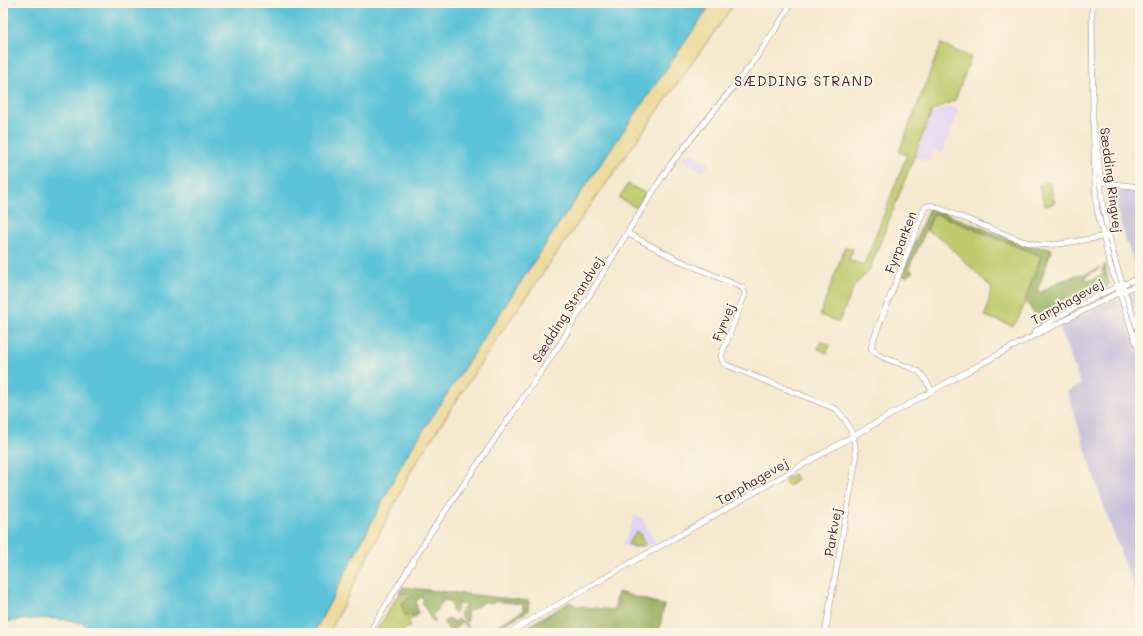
<svg xmlns="http://www.w3.org/2000/svg" width="1143" height="636" font-family="Mali,sans-serif">
	<style>
		.built { fill: #e2d4f3 }
		.industrial { fill: #c5c0da }
		.green { fill: #becb6d; stroke: #84754c }
		.forest { fill: #96af60; stroke: #706746 }
		.sand { fill: #eeda9e; stroke: #9c7c64 }
		.water { fill: #5bc3d8; stroke: #527182 }
		.lines { fill: none; stroke-linecap: round; stroke-linejoin: round }
		.secondary-casing { stroke: #a0847d; stroke-width: 6 }
		.secondary { stroke: #fff; stroke-width: 5 }
		.labels { text-anchor: middle; dominant-baseline: central; stroke-width: 4; stroke-linejoin: round; paint-order: stroke }
		.street-label { font-size: 13px; fill: #4a1f2b; stroke: #fcf5e5 }
		.neighbourhood-label { font-size: 14px; letter-spacing: 1px; fill: #4a1f2b; stroke: #fcf5e5 }
	</style>
	<rect width="100%" height="100%" fill="#fcf5e5"/>
	<filter id="ink" filterUnits="userSpaceOnUse"><feTurbulence type="fractalNoise" baseFrequency=".025" numOctaves="2"/><feDisplacementMap in="SourceGraphic" scale="8" xChannelSelector="R" yChannelSelector="G"/><feConvolveMatrix kernelMatrix="1 2 1 2 8 2 1 2 1" color-interpolation-filters="sRGB"/></filter>
	<filter id="wash" filterUnits="userSpaceOnUse"><feTurbulence type="fractalNoise" baseFrequency=".012" numOctaves="4" result="noise"/><feDisplacementMap in="SourceGraphic" scale="16" xChannelSelector="R" yChannelSelector="G"/><feGaussianBlur stdDeviation="0.9" result="paint"/><feColorMatrix in="noise" values="0 0 0 0 0 0 0 0 0 0 0 0 0 0 0 0 0 1.4 0 .05"/><feComposite in="paint" operator="in"/></filter>
	<g filter="url(#wash)">
		<rect width="100%" height="100%" fill="#f5e9cf"/>
		<g class="built">
			<path d="M950 106 959 110 942 154 933 150 929 162 915 157 932 114 939 110Z"/>
			<path d="M685 153 690 156 692 153 709 163 704 172 681 159Z"/>
			<path d="M635 515 642 518 656 543 652 545 635 549 623 545Z"/>
		</g>
		<g class="industrial">
			<path d="M1117 189 1140 191V328L1129 295 1137 269 1124 236 1116 205Z"/>
			<path d="M1119 298 1140 361V605L1103 504 1067 391 1081 385 1059 326Z"/>
		</g>
		<g class="green">
			<path d="M941 44 971 57 955 100 932 111 869 271 854 286 839 322 820 315 845 247 853 249 849 260 864 265 907 155 899 152Z"/>
			<path d="M1049 182 1055 203 1045 206 1039 185Z"/>
			<path d="M628 184 645 193 637 208 619 198Z"/>
			<path d="M934 213 1041 256C1035 273 1024 313 1013 326L985 316 992 288 941 238 927 231Z"/>
			<path d="M821 341 830 345 827 353 818 349Z"/>
			<path d="M794 474 797 480 789 486 784 480Z"/>
			<path d="M638 531 645 545 635 547 628 544 635 533Z"/>
			<path d="M398 595 410 598 401 604 411 615 415 617 408 621 411 626 402 631 403 633H375Z"/>
		</g>
		<g class="forest">
			<path d="M931 208 1025 245 1052 249 1037 292H1041L1058 282 1080 274 1083 275 1100 268 1086 276 1087 281 1103 275 1102 271 1105 264 1109 284 1107 287 1085 297 1040 323 1025 300 1041 256 934 213 909 268 913 272 906 277 902 275 928 210Z"/>
			<path d="M403 587 529 601 528 611 489 633H483L523 611V604L493 601V603L485 602 467 612 468 621 466 622 460 616V612L467 605 458 604 455 614 452 611 451 602 444 600 437 609V611L432 615 436 621 433 623 422 602 424 600 421 597 417 600C414 607 422 613 415 617L411 615 406 617 401 604 412 596 399 593Z"/>
			<path d="M618 592 664 605 659 633H516L570 602 576 606 614 610Z"/>
			<path d="M449 618 455 622 458 619C465 622 469 626 472 633H467L470 629 462 622 455 629 449 630 443 622Z"/>
		</g>
		<path class="sand" d="M712 3H735L592 203 490 349 412 469 329 633H314L405 458 556 228Z"/>
		<path class="water" d="M3 3H712L556 228 405 458 314 633H107C97 629 88 625 78 622 53 616 28 619 3 622Z"/>
	</g>
	<g filter="url(#ink)">
		<g class="lines">
			<g class="secondary-casing">
				<g id="secondary">
					<path d="M1092 3 1093 117 1095 186 1097 209 1109 261 1140 355"/>
					<path d="M1096 136C1100 159 1099 183 1103 206 1110 251 1125 293 1140 336"/>
					<path d="M1098 182 1140 187"/>
					<path d="M627 233 676 259 743 288 745 294 721 356 724 364 836 409C850 423 856 440 856 459L825 633"/>
					<path d="M1034 332C1068 310 1102 291 1140 278"/>
					<path d="M932 391C928 384 925 377 919 372 908 364 876 359 871 348L874 338 925 207 931 205 1022 241 1038 245 1059 244 1108 236"/>
					<path d="M369 633 431 532 560 344 627 233 670 165 751 65 779 24 791 3"/>
					<path d="M508 633 932 391 1008 349 1118 293 1140 284"/>
				</g>
			</g>
			<use href="#secondary" class="secondary"/>
		</g>
	</g>
	<g class="labels">
		<g class="street-label">
			<text transform="translate(1112 180) rotate(83)">Sædding Ringvej</text>
			<text transform="translate(900 242) rotate(-69)">Fyrparken</text>
			<text transform="translate(1067 301) rotate(-29)">Tarphagevej</text>
			<text transform="translate(567 309) rotate(-58)">Sædding Strandvej</text>
			<text transform="translate(723 322) rotate(-68)">Fyrvej</text>
			<text transform="translate(752 481) rotate(-30)">Tarphagevej</text>
			<text transform="translate(832 532) rotate(-80)">Parkvej</text>
		</g>
		<g class="neighbourhood-label">
			<text x="804" y="80">SÆDDING STRAND</text>
		</g>
	</g>
	<rect width="1143" height="636" fill="none" stroke="#fcf5e5" stroke-width="16"/>
</svg>
